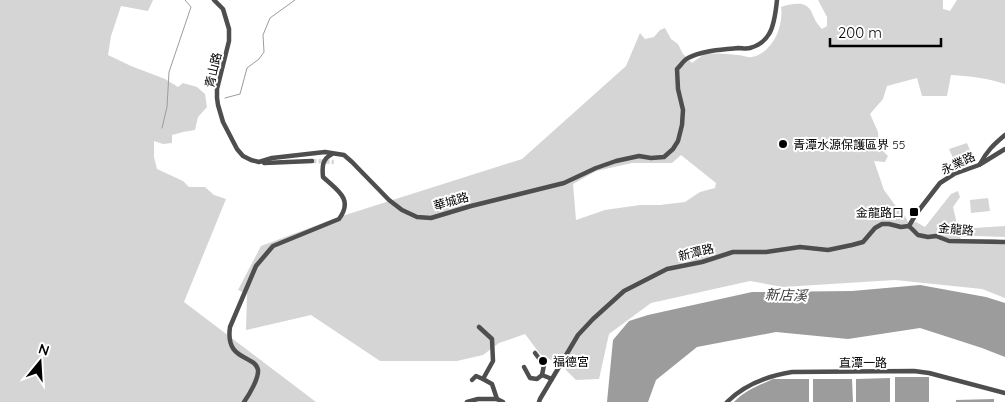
<svg xmlns="http://www.w3.org/2000/svg" width="1005" height="402" font-family="Quicksand,'Noto Sans TC',sans-serif">
	<style>
		.green { fill: #d5d5d5; fill-rule: evenodd }
		.water { fill: #9c9c9c }
		.lines { fill: none; stroke-linecap: round; stroke-linejoin: round }
		.stream { stroke: #9c9c9c; stroke-width: 1 }
		.minor-tunnel { stroke: #d9d9d9; stroke-width: 4.5; stroke-dasharray: 4.5 2; stroke-linecap: butt }
		.minor { stroke: #4e4e4e; stroke-width: 4.5 }
		.poi-dot { fill: #000; stroke: #fff; stroke-width: 2 }
		.labels { text-anchor: middle; dominant-baseline: central; stroke-width: 4; stroke-linejoin: round; paint-order: stroke }
		.street-label { font-size: 12px; fill: #000; stroke: #fff }
		.poi-label { font-size: 12px; fill: #000; stroke: #fff; text-anchor: start }
		.water-label { font-size: 14px; font-style: italic; fill: #3d3d3d; stroke: #fff }
	</style>
	<rect width="100%" height="100%" fill="#fff"/>
	<g class="green">
		<path d="M0 0H153L148 11 121 6 111 36 108 55 131 66 165 79 178 87 183 83 197 87 205 94 207 107 198 117 195 130 183 132 172 135V143L163 144 154 141V157L157 169 183 181 189 187H205L214 195 226 199 184 302 316 402H0Z"/>
		<path d="M818 0H943V9L950 11 957 0H1005V84C987 78 970 76 951 75L947 96H922L917 78 887 86 883 99 870 114 878 132 879 147 888 156 885 162 874 161 884 190 895 205 905 216 913 232 916 233 911 224 916 222 925 227 951 194 958 191 960 197 953 207 958 229 1005 226V237L976 236 960 237 961 239H995L1005 242V298L982 289 895 280 783 287 750 281 651 303 609 334 599 379 576 380 561 365 540 354 525 334 499 343 483 355 457 361H380L311 315 246 330 247 294 238 290 261 246 339 217 522 159 626 66 640 33 645 39 654 37 660 30 665 28 671 39 678 44 683 54 692 63C696 60 701 56 705 54 711 53 730 54 737 55 742 55 747 58 752 57 773 53 784 25 781 7 791 4 805 0 811 11 815 19 815 22 822 29L827 26V17ZM681 155 716 183 715 188 700 192 685 202 660 205H640L605 210 576 220 573 184 596 171 632 163H672Z"/>
		<path d="M967 143 971 153 954 160 949 149Z"/>
		<path d="M988 198 990 211 971 213 970 200Z"/>
	</g>
	<g class="water">
		<path d="M920 285 986 297 1005 303V357L982 348 920 328 848 339 776 332 697 347 656 380 648 402H607L613 340 629 321 648 315 752 292 852 291Z"/>
		<rect x="895" y="377" width="34" height="25"/>
		<path d="M890 378V402H856V379Z"/>
		<path d="M773 379H809V402H734C744 391 760 385 773 379Z"/>
		<path d="M813 379H852L853 402H813Z"/>
		<path d="M994 399V402H956V400Z"/>
	</g>
	<g class="lines">
		<g class="stream">
			<path d="M225 98 240 94 247 68 259 59 264 52 263 35 270 18 295 0"/>
			<path d="M162 128 167 107 169 72 191 7 185 0"/>
		</g>
		<path class="minor-tunnel" d="M312 161 334 162"/>
		<g class="minor">
			<path d="M214 0 223 9 229 29V41L217 89V98L218 105 223 122 237 149 243 156 251 160 259 162 272 158 325 152 344 155 352 162 389 200 402 210 417 217 431 218 471 206 564 183 596 168 616 161 639 156 651 158 664 157 673 149 678 141 682 125 683 110 678 89 677 69C681 65 684 60 688 58 703 50 722 50 738 48 742 48 746 49 750 48 757 46 765 41 769 34 774 26 776 10 777 0"/>
			<path d="M264 163 312 161"/>
			<path d="M980 164C987 151 993 145 1005 135"/>
			<path d="M909 226 916 214 940 183 954 174 979 165 1005 149"/>
			<path d="M909 226 918 235 928 237 936 236 949 241 1005 242"/>
			<path d="M479 327 492 339 493 361 483 379 492 384 497 399 503 402"/>
			<path d="M535 353 544 365 542 375"/>
			<path d="M524 367 530 378 537 379 542 375 552 379"/>
			<path d="M472 380 476 376 483 379"/>
			<path d="M244 402C249 395 259 378 258 370 255 354 225 362 230 327L256 266 273 246 339 219C354 199 337 190 323 177 322 167 322 159 332 154"/>
			<path d="M467 402 478 399H497"/>
			<path d="M539 402 540 399 578 335 593 319 624 291 667 269 702 262 733 252H766L800 247 828 250 852 245 863 242 875 228 882 224H889L901 227 909 226"/>
			<path d="M727 402C745 384 767 376 792 372L914 371 929 373 1005 393"/>
		</g>
	</g>
	<g class="poi-dot">
		<circle cx="783" cy="144" r="5"/>
		<rect x="909" y="207" width="10" height="10" rx="2.5"/>
		<circle cx="543" cy="361" r="5"/>
	</g>
	<g class="labels">
		<g class="street-label">
			<text transform="translate(213 70) rotate(-77)">青山路</text>
			<text transform="translate(958 163) rotate(-25)">永業路</text>
			<text transform="translate(451 201) rotate(-16)">華城路</text>
			<text transform="translate(956 229) rotate(5)">金龍路</text>
			<text transform="translate(696 252) rotate(-14)">新潭路</text>
			<text x="863" y="362">直潭一路</text>
		</g>
		<g class="poi-label">
			<text x="793" y="144">青潭水源保護區界 55</text>
			<text x="904" y="212" text-anchor="end">金龍路口</text>
			<text x="553" y="361">福德宮</text>
		</g>
		<g class="water-label">
			<text transform="translate(786 295) rotate(2)">新店溪</text>
		</g>
	</g>
	<g transform="translate(40 362) rotate(18)" stroke="#ffffff" stroke-width="4" paint-order="stroke">
	<path d="M0-4L9 19L0 12L-9 19Z" fill="#000000"/>
	<text y="-8" font-size="14" font-weight="bold" text-anchor="middle" fill="#000000">N</text>
	</g>
	<path d="M830 38v8h111v-8" fill="none" stroke="#000000" stroke-width="2.5"/>
	<text x="838" y="38" font-size="15" fill="#000000" stroke="#ffffff" stroke-width="4" paint-order="stroke">200 m</text>
</svg>
